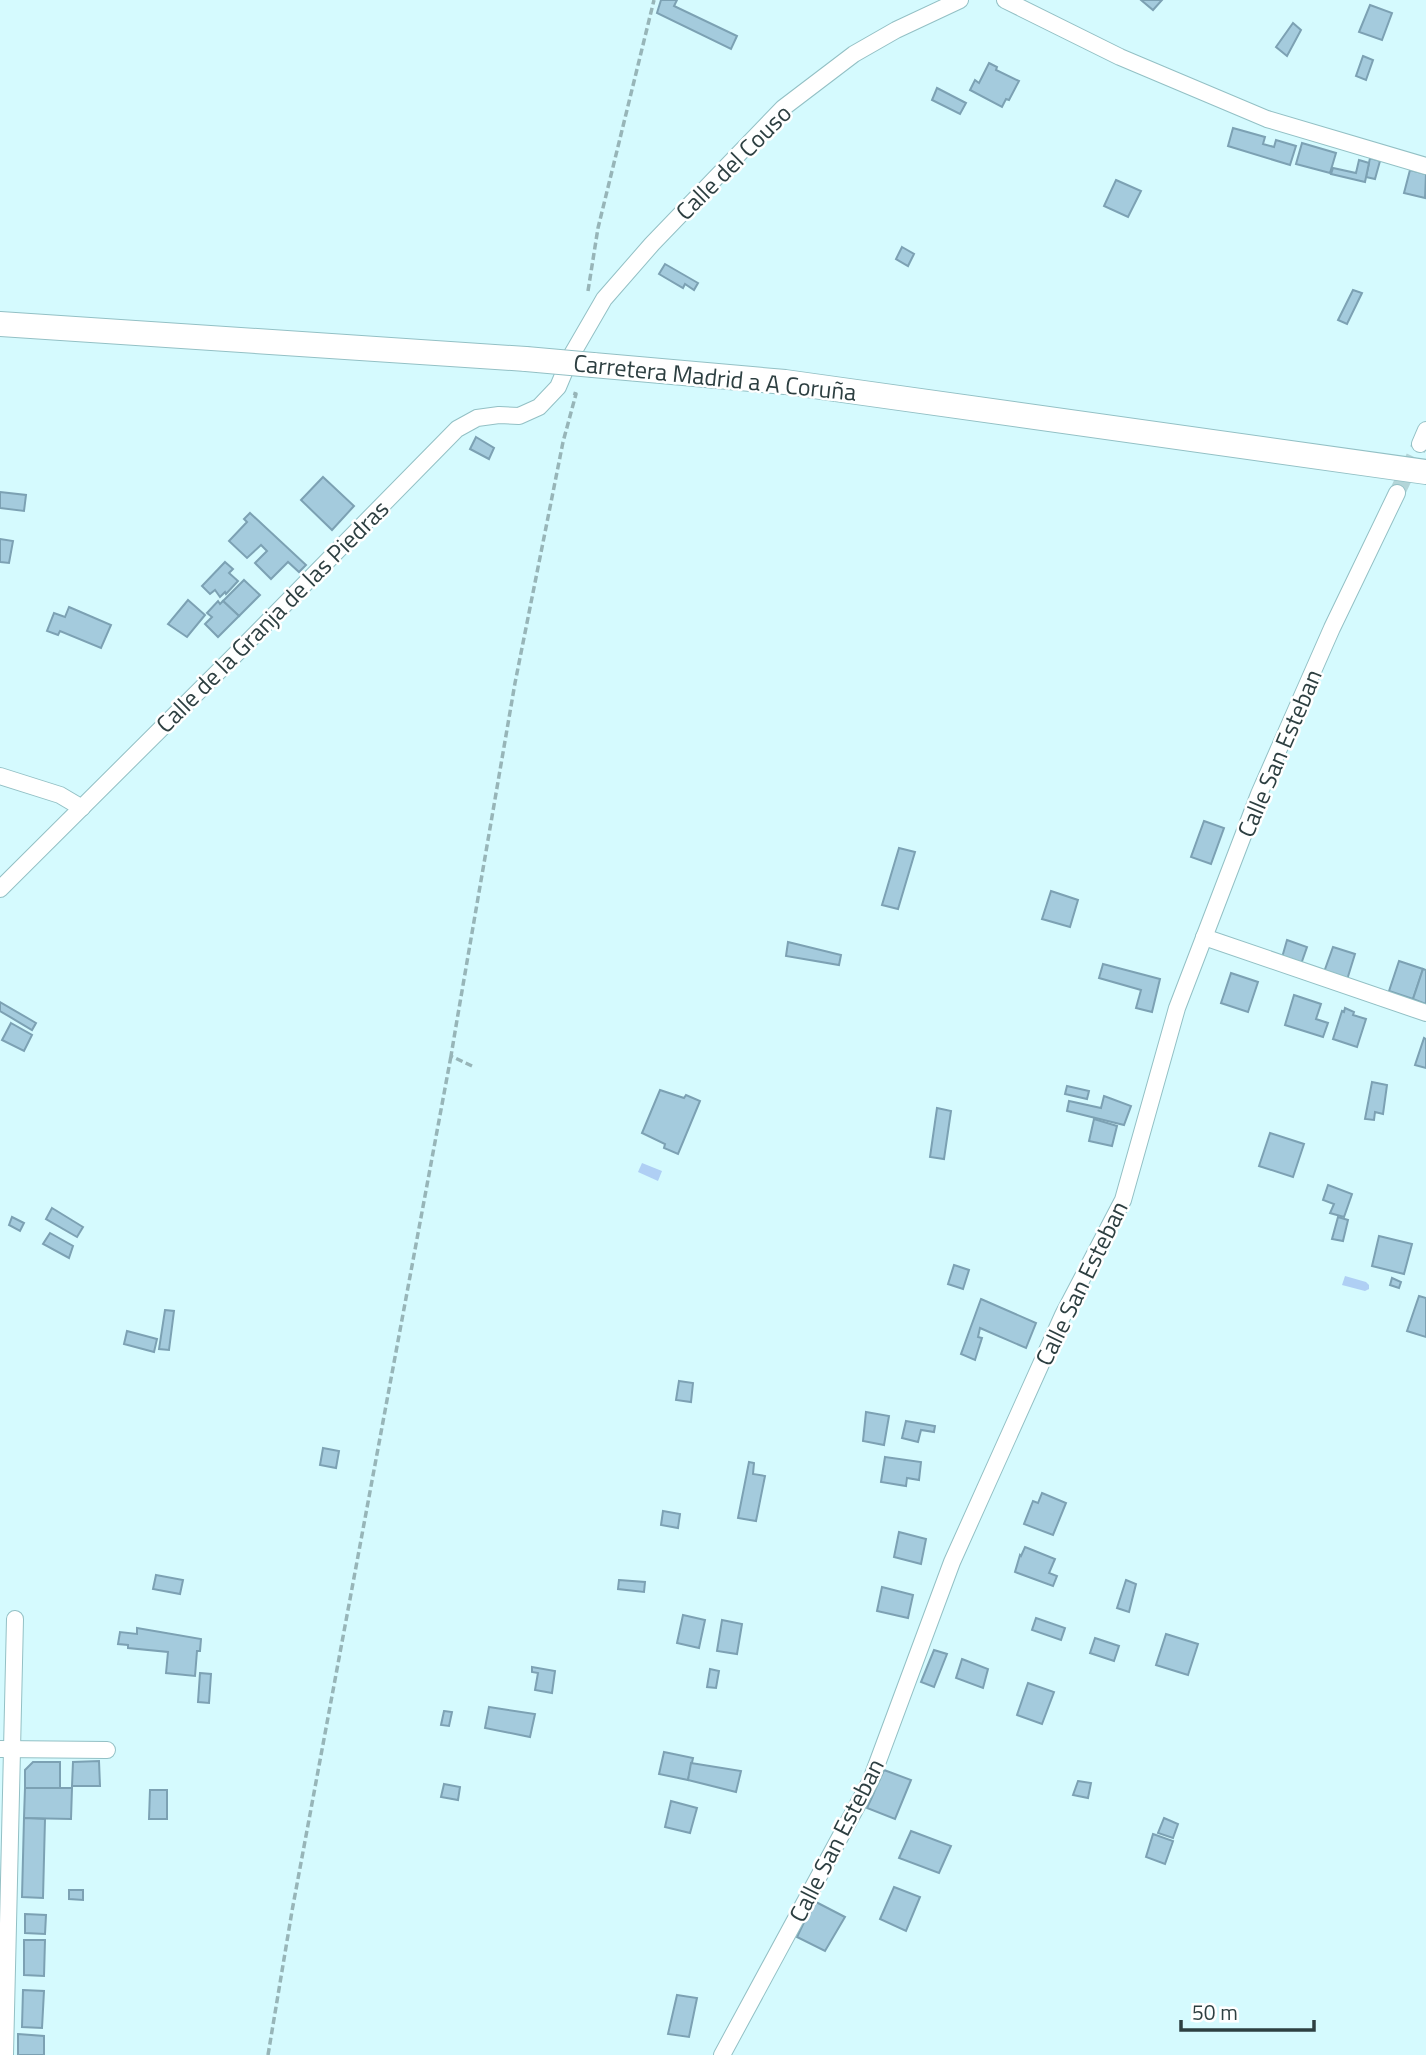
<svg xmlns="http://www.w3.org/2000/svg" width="1426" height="2055" font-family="'Titillium Web',sans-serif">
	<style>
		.water { fill: #afcff4 }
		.building { fill: #a4cbdd; stroke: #7ca1b3; stroke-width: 2 }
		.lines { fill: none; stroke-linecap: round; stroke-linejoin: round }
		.minor-tunnel { stroke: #b3d5d8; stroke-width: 16; stroke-dasharray: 16 8; stroke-linecap: butt }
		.minor-casing { stroke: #93c0c5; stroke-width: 18 }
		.trunk-casing { stroke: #93c0c5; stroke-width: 26 }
		.path { stroke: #97b5b8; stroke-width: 3.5; stroke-dasharray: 7 3.5; stroke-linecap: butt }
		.minor { stroke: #fff; stroke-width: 16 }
		.trunk { stroke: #fff; stroke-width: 24 }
		.trunk-bridge-casing { stroke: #93c0c5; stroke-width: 26; stroke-linecap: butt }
		.trunk-bridge { stroke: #fff; stroke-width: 24 }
		.labels { text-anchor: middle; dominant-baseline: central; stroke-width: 5; stroke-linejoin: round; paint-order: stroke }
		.street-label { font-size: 24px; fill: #2d3f41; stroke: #fff }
	</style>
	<rect width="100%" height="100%" fill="#d5fafe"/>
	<g class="water">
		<path d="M642 1163 662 1171 658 1181 638 1172Z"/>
		<path d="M1345 1276 1366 1282 1369 1285V1289L1365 1291 1342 1285Z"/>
	</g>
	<g class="building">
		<path d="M661 0H677L674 6 737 36 731 49 657 13Z"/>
		<path d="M1141 0H1162L1153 10Z"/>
		<path d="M1370 5 1392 13 1382 40 1359 32Z"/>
		<path d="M1293 23 1301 30 1287 56 1276 47Z"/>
		<path d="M1363 56 1373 60 1366 80 1356 76Z"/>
		<path d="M989 63 997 67 996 70 1019 81 1009 100 1006 99 1002 107 970 90 975 80 979 83Z"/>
		<path d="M937 88 966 103 960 114 932 100Z"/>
		<path d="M1233 128 1265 137 1263 144 1274 147 1276 140 1296 146 1290 165 1228 146Z"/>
		<path d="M1302 143 1336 153 1330 173 1296 164Z"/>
		<path d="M1370 158 1380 161 1375 179 1366 177Z"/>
		<path d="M1359 160 1369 163 1365 182 1331 174 1333 168 1356 173Z"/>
		<path d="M1410 170 1426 174 1425 198 1404 193Z"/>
		<path d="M1116 180 1141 191 1128 217 1104 206Z"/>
		<path d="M902 247 914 254 908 266 896 259Z"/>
		<path d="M665 264 698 283 694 290 685 284 683 288 659 274Z"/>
		<path d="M1353 290 1362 293 1347 324 1338 320Z"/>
		<path d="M476 437 494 448 489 459 470 449Z"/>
		<path d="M323 477 354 506 332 530 301 500Z"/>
		<path d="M0 492 26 495 24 511 0 508Z"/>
		<path d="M250 513 306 565 299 572 288 562 271 579 255 563 267 551 261 545 247 558 229 541 247 522 244 519Z"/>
		<path d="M0 539 13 541 9 563 0 562Z"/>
		<path d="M225 562 233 569 229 573 238 581 226 594 225 592 220 597 215 590 210 594 202 586Z"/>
		<path d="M244 580 260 595 239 616 223 601Z"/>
		<path d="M188 600 205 615 187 637 168 624Z"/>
		<path d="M218 601 220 604 223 601 239 616 218 637 205 624 212 617 207 613Z"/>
		<path d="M69 607 111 625 101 648 60 631 58 635 47 631 54 613 65 617Z"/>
		<path d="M1204 821 1224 828 1211 864 1191 857Z"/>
		<path d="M899 848 915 852 898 909 882 905Z"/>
		<path d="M1051 891 1078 900 1070 927 1042 919Z"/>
		<path d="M1287 940 1307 947 1300 967 1281 961Z"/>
		<path d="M788 942 841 955 839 965 786 956Z"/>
		<path d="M1333 947 1355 954 1346 983 1323 975Z"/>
		<path d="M1399 961 1423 969 1413 999 1389 991Z"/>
		<path d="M1103 964 1160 979 1152 1012 1136 1008 1141 990 1099 978Z"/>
		<path d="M1423 969 1426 970V1004L1413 999Z"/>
		<path d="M1231 973 1258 982 1248 1012 1221 1003Z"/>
		<path d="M1294 995 1321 1004 1316 1019 1328 1023 1323 1037 1285 1025Z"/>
		<path d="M0 1002 36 1023 32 1030 0 1011Z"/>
		<path d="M1345 1008 1354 1012 1353 1015 1366 1019 1357 1047 1333 1039 1342 1011 1344 1012Z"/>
		<path d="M11 1023 32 1035 24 1051 2 1040Z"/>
		<path d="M1424 1038 1426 1039V1068L1415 1065Z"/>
		<path d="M1372 1082 1387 1085 1383 1114 1375 1112 1374 1120 1365 1119Z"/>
		<path d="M1067 1086 1089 1091 1087 1099 1065 1094Z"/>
		<path d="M660 1090 684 1098 686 1095 700 1101 678 1154 664 1148 665 1144 642 1133Z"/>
		<path d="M1104 1096 1131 1106 1124 1125 1067 1111 1069 1101 1101 1108Z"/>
		<path d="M937 1108 951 1111 944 1159 930 1157Z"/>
		<path d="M1094 1119 1117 1126 1112 1146 1089 1141Z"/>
		<path d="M1270 1133 1304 1144 1293 1177 1259 1166Z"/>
		<path d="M1328 1185 1352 1194 1344 1217 1330 1213 1334 1204 1323 1200Z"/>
		<path d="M52 1208 83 1227 77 1237 46 1219Z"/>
		<path d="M12 1217 24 1223 20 1231 9 1225Z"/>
		<path d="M1338 1217 1348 1220 1343 1241 1332 1239Z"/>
		<path d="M50 1233 73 1246 69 1258 43 1244Z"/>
		<path d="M1379 1236 1412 1244 1404 1274 1372 1266Z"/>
		<path d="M954 1265 969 1270 963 1289 948 1284Z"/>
		<path d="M1392 1278 1401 1282 1399 1288 1390 1285Z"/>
		<path d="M1419 1296 1426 1298V1337L1407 1331Z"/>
		<path d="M981 1299 1036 1323 1026 1348 980 1328 978 1337 982 1338 975 1360 961 1354Z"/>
		<path d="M165 1310 174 1311 169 1350 159 1349Z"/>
		<path d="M127 1331 157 1339 154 1352 124 1344Z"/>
		<path d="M679 1381 693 1383 691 1402 676 1400Z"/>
		<path d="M866 1412 889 1416 884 1445 863 1441Z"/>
		<path d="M906 1421 935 1426 934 1432 921 1430 918 1442 902 1438Z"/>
		<path d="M323 1448 339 1451 336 1468 320 1465Z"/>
		<path d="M885 1457 921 1462 919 1480 907 1478 906 1486 881 1482Z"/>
		<path d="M749 1462 754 1463 753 1474 765 1476 756 1521 738 1518Z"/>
		<path d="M1042 1493 1066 1503 1053 1535 1024 1524 1033 1501 1038 1503Z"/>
		<path d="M663 1511 680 1514 678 1528 661 1525Z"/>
		<path d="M899 1532 926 1539 921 1564 894 1557Z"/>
		<path d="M1025 1547 1055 1559 1049 1573 1057 1576 1053 1586 1015 1572 1020 1555 1021 1556Z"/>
		<path d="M156 1575 183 1580 180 1594 153 1589Z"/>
		<path d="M619 1580 645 1582 644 1592 618 1589Z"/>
		<path d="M1126 1580 1136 1584 1129 1612 1117 1608Z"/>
		<path d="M882 1587 913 1595 908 1618 877 1611Z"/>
		<path d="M683 1615 705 1620 699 1648 677 1643Z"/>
		<path d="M1036 1618 1065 1628 1061 1640 1032 1630Z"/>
		<path d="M722 1620 742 1624 737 1654 717 1651Z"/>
		<path d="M137 1628 201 1639 200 1651H197L195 1676 166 1673 168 1652 128 1648V1645L118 1644 120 1632 137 1634Z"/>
		<path d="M1166 1634 1198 1644 1188 1675 1156 1665Z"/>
		<path d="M1095 1638 1119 1646 1114 1661 1090 1653Z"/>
		<path d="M934 1650 947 1654 934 1687 921 1682Z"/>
		<path d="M962 1659 988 1669 983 1688 956 1678Z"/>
		<path d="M532 1667 555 1671 552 1693 535 1690 538 1673 532 1672Z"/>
		<path d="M710 1669 719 1671 716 1688 707 1687Z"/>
		<path d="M200 1673 211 1674 209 1703 198 1702Z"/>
		<path d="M1028 1683 1054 1692 1042 1724 1017 1715Z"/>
		<path d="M489 1707 535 1714 530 1737 485 1728Z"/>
		<path d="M444 1711 452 1712 449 1726 441 1725Z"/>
		<path d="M664 1752 693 1758 688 1780 659 1774Z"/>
		<path d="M99 1761 100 1786H72L73 1762Z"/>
		<path d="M33 1762H60V1788H25V1770Z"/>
		<path d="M691 1763 741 1771 736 1792 688 1780Z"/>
		<path d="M884 1770 911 1780 895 1819 867 1808Z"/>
		<path d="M1078 1781 1091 1783 1088 1798 1073 1795Z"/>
		<path d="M444 1784 460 1787 458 1800 441 1797Z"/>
		<path d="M25 1788H72L71 1819 24 1818Z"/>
		<path d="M150 1790H167V1819H149Z"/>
		<path d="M671 1801 697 1808 690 1833 665 1827Z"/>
		<path d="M24 1818 45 1819 43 1898 22 1897Z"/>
		<path d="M1164 1818 1178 1824 1173 1838 1158 1833Z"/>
		<path d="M911 1831 951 1846 939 1873 899 1858Z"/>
		<path d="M1153 1834 1173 1841 1165 1864 1146 1857Z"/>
		<path d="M894 1887 920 1897 906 1931 880 1919Z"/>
		<path d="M69 1890H83V1900L69 1899Z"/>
		<path d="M814 1901 845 1917 825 1951 797 1937Z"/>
		<path d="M25 1914 46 1915 45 1934 25 1933Z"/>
		<path d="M24 1940H45L44 1976 24 1975Z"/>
		<path d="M23 1990 44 1991 42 2028 22 2027Z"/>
		<path d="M677 1995 697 1998 689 2037 668 2034Z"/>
		<path d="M18 2034 44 2036V2055H18Z"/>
	</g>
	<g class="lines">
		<path class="minor-tunnel" d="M1397 493 1420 444"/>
		<g class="minor-casing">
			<g id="minor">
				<path d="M1005 0 1120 57 1267 119 1426 166"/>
				<path d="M1420 444 1426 430"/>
				<path d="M0 776 60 795 82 808"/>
				<path d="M0 889 231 659 457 429 477 418 499 415 519 416 539 407 558 387 571 356 604 299 652 244 783 108 854 54 896 30 960 0"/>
				<path d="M1204 937 1426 1013"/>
				<path d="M0 1749 107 1750"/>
				<path d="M5 2055 15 1619"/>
				<path d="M722 2055 871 1780 952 1562 1063 1315 1123 1200 1177 1008 1259 794 1332 628 1397 493"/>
			</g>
		</g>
		<g class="trunk-casing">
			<g id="trunk">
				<path d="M0 324 526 359"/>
				<path d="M593 365 785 382 1426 472"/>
			</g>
		</g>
		<g class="path">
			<path d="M588 291 598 228 654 0"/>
			<path d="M472 1066 451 1056 457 1020 515 683 563 442 576 394 573 393"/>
			<path d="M268 2055 292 1911 451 1056"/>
		</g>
		<use href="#minor" class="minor"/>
		<use href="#trunk" class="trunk"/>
		<g class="trunk-bridge-casing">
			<path id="trunk-bridge" d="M526 359 593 365"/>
		</g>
		<use href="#trunk-bridge" class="trunk-bridge"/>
	</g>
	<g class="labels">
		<g class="street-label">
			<text transform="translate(733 162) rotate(-45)">Calle del Couso</text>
			<text transform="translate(715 377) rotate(6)">Carretera Madrid a A Coruña</text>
			<text transform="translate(272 616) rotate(-45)">Calle de la Granja de las Piedras</text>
			<text transform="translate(1279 753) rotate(-67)">Calle San Esteban</text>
			<text transform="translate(1081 1283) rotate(-64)">Calle San Esteban</text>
			<text transform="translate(836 1840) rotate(-63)">Calle San Esteban</text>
		</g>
	</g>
	<path d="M1181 2020v10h133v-10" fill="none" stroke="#2d3f41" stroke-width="3.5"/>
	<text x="1192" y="2020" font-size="21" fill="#2d3f41" stroke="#ffffff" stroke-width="5" paint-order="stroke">50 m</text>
</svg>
